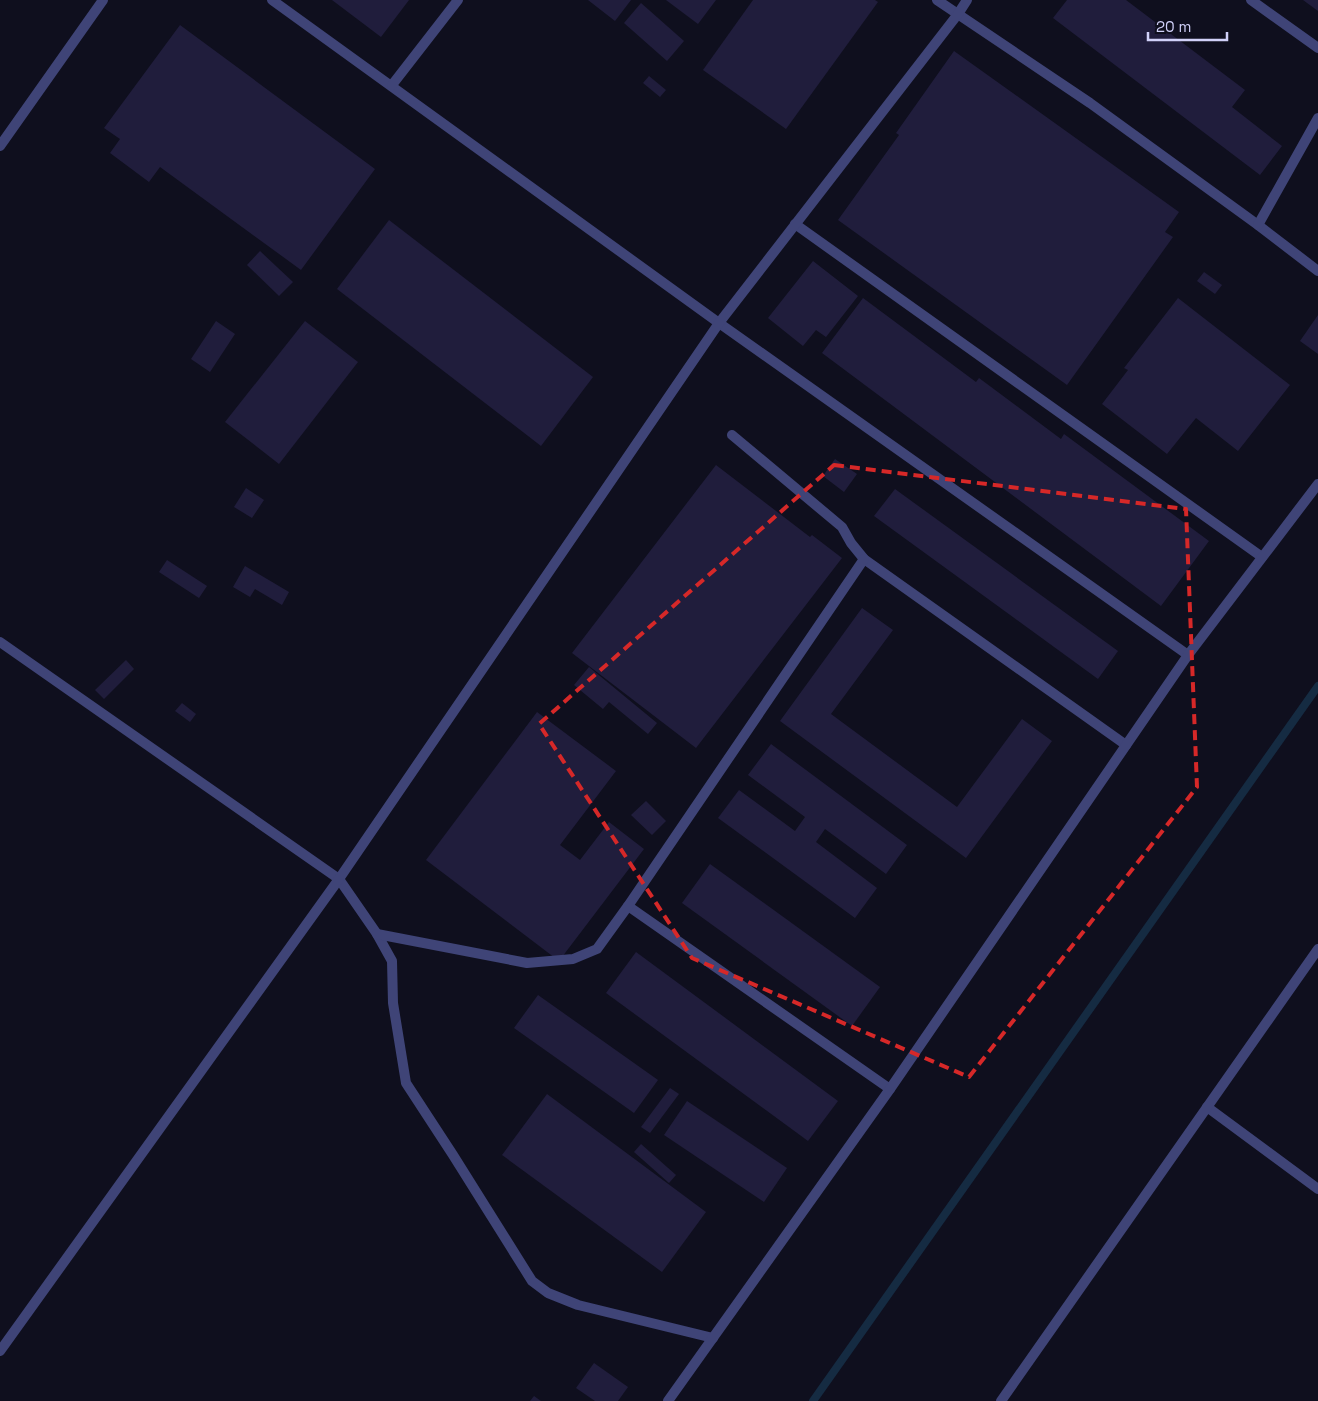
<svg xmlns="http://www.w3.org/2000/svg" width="1318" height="1401" font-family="'Space Grotesk',sans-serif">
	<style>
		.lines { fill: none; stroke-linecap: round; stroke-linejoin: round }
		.stream { stroke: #152b42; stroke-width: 8 }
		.building { fill: #201d3c }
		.service { stroke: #3f4477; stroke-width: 10 }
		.minor { stroke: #3f4477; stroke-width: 10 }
		.marked { fill: none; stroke: #d62828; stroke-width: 4; stroke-dasharray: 10 6; stroke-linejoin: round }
	</style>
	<rect width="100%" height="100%" fill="#0f0f1e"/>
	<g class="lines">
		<path class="stream" d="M813 1401 1318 686"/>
	</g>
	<g class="building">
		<path d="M332 0H409L381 37Z"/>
		<path d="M588 0H631L615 21Z"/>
		<path d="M666 0H716L698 24Z"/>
		<path d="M753 0H875L878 2 786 129 703 70Z"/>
		<path d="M1067 0H1126L1245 90 1232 107 1282 146 1260 175 1053 18Z"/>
		<path d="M1303 0H1318V11Z"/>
		<path d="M641 3 684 41 667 61 624 23Z"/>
		<path d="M180 25 375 169 301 270 160 167 149 182 110 153 120 139 104 128Z"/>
		<path d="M954 51 1179 212 1165 232 1173 237 1067 385 838 220 899 135 896 133Z"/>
		<path d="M649 76 666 90 660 97 643 83Z"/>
		<path d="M389 220 593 377 541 446 337 289Z"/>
		<path d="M260 251 293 282 279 296 247 265Z"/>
		<path d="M813 261 858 296 826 337 816 330 803 346 768 318Z"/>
		<path d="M1204 272 1222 285 1215 294 1197 281Z"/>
		<path d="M863 298 976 382 979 378 1061 439 1064 434 1209 541 1161 606 822 353Z"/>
		<path d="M1178 298 1290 385 1238 451 1196 418 1167 454 1102 404 1128 370 1124 368Z"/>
		<path d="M1318 315V354L1300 341Z"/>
		<path d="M216 321 235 334 210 372 191 359Z"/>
		<path d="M305 321 358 362 279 464 225 422Z"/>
		<path d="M835 459 857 474 844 492 823 476Z"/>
		<path d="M716 465 810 537 812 535 842 558 696 748 572 653Z"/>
		<path d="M246 488 264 500 252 518 234 507Z"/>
		<path d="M895 489 1118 651 1098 679 874 516Z"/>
		<path d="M167 560 207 586 199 598 159 572Z"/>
		<path d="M245 566 289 592 282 605 255 589 250 597 233 587Z"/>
		<path d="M862 608 893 630 831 714 957 807 1022 719 1052 741 966 858 780 721Z"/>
		<path d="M126 660 134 669 104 699 95 690Z"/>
		<path d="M589 667 657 723 648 734 609 702 603 709 574 685Z"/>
		<path d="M182 703 196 714 190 722 175 711Z"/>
		<path d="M537 712 616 771 560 845 580 860 609 822 644 849 559 961 426 860Z"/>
		<path d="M771 744 907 845 886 874 825 829 816 842 877 888 855 918 718 818 739 790 795 831 805 817 748 775Z"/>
		<path d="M646 801 666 821 652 835 631 815Z"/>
		<path d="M710 864 880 987 852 1026 682 903Z"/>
		<path d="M636 952 838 1101 808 1141 606 993Z"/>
		<path d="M538 995 658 1080 634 1113 514 1028Z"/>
		<path d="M670 1088 679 1094 650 1133 641 1127Z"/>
		<path d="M547 1094 706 1212 662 1272 502 1155Z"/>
		<path d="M687 1101 787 1168 764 1202 664 1135Z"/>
		<path d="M641 1144 676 1175 669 1183 634 1152Z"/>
		<path d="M594 1363 628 1387 618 1401H595L576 1388Z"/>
		<path d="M534 1396 541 1401H530Z"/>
	</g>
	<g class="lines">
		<g class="service">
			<path d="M272 0 719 323 1188 655"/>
			<path d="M937 0 1090 103 1258 225 1318 271"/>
			<path d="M1251 0 1318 48"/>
			<path d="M392 85 458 0"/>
			<path d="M0 146 103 0"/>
			<path d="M795 224 1262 557"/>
			<path d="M1258 225 1318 118"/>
			<path d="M732 435 842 527 851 543 864 559 1126 745"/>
			<path d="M0 642 339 879 377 934 392 961 393 1003 406 1083 453 1155 532 1281 548 1293 578 1305 713 1338"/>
			<path d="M628 906 890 1089"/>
			<path d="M377 934 527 963 573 959 597 949 628 906 864 559"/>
			<path d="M1207 1107 1318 1189"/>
			<path d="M0 1351 339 879 719 323 958 14 967 0"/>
			<path d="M668 1401 890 1089 1188 655 1318 484"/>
		</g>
		<path class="minor" d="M1001 1401 1318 949"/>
	</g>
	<path class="marked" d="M834 465 1186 509 1197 787 969 1077 692 958 539 724Z"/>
	<path d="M1148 32v8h79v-8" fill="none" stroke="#d1d1f9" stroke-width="2.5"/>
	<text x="1156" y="32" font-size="15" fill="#d1d1f9" stroke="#0f0f1e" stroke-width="4" paint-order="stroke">20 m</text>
</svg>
